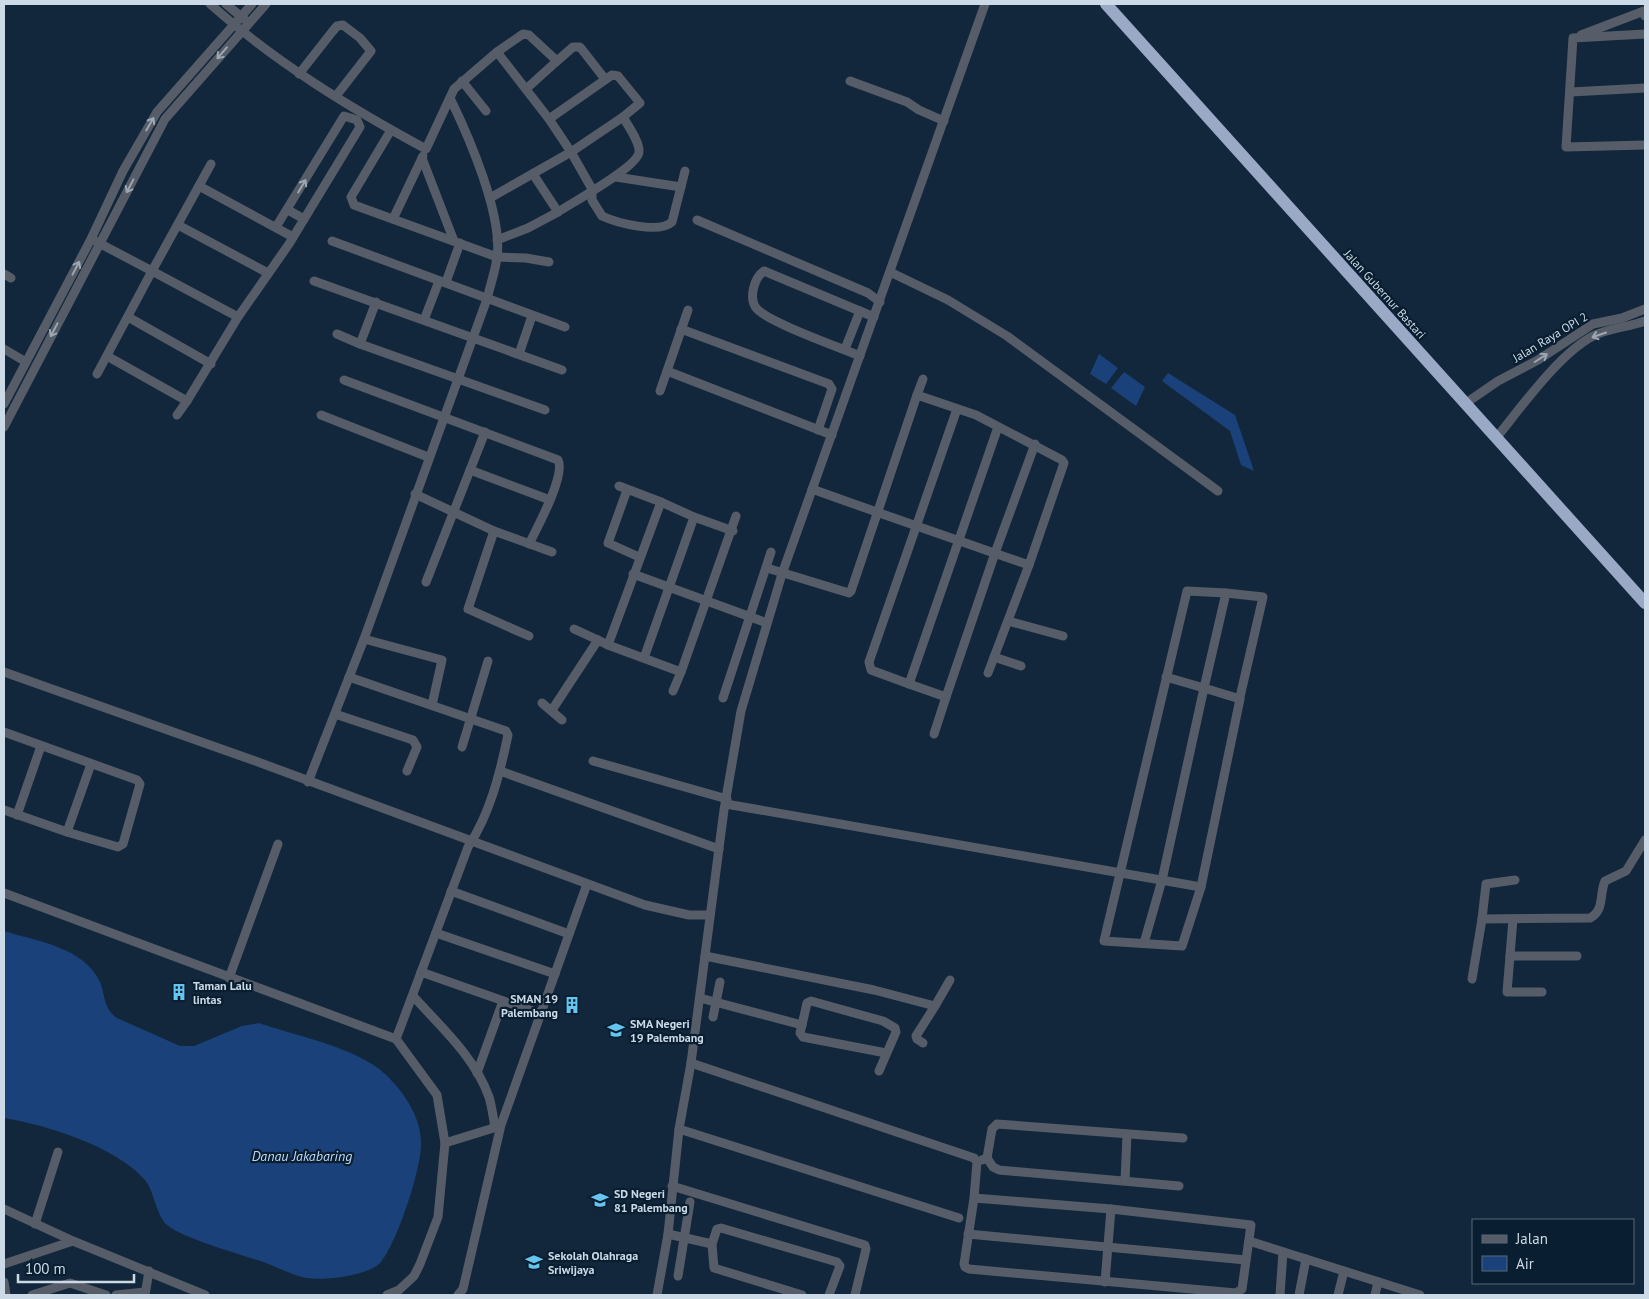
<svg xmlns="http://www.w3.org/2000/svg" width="1649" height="1299" font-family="'PT Sans',sans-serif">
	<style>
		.water { fill: #1a4179 }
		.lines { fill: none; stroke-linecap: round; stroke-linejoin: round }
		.minor { stroke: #565d68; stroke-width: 9 }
		.highway { stroke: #99a9c6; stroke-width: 12 }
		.oneway { stroke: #9da7b4 }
		.labels { text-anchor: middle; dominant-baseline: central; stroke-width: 4.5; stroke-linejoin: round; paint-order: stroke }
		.street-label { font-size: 12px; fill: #ccd9e6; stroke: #091e30 }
		.poi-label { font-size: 12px; font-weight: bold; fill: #ccd9e6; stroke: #091e30; text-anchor: start }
		.water-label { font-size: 14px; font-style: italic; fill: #c0d8fa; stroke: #091e30 }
	</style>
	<rect width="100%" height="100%" fill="#12273b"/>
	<g class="water">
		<path d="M1099 354 1118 368 1106 384 1090 374Z"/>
		<path d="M1124 372 1145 387 1136 406 1111 388Z"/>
		<path d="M1168 373 1235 415 1254 471 1241 465 1230 431 1162 381Z"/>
		<path d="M4 931C36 941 84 947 100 982 106 997 103 1008 117 1018L180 1046H194L242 1026 259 1023C296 1036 356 1047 385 1074 403 1091 420 1115 421 1141 423 1165 397 1243 381 1262 373 1272 345 1277 333 1278 325 1279 314 1279 306 1278 292 1275 279 1268 266 1263 243 1255 184 1239 167 1225 157 1217 154 1191 145 1180 115 1146 47 1125 4 1118Z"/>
	</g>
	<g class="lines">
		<g class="minor">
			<path d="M210 4C275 62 350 108 426 149L454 89 497 52 523 34 529 35 557 61 573 47H580L605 79"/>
			<path d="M226 4 245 20"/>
			<path d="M1645 34 1573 38 1566 147 1645 145"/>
			<path d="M1581 35 1644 11 1645 16"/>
			<path d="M497 52 549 119"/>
			<path d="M299 74 332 32 337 26 343 25 360 38 371 51 336 96"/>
			<path d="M462 81 486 111"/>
			<path d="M850 81 907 102 919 110 944 121"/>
			<path d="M526 89 557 61"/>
			<path d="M1571 92 1645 88"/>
			<path d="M391 130 351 197 354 205 497 257 526 258 549 262"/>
			<path d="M422 158 454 241"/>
			<path d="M616 177 681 187"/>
			<path d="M199 186 293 237"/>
			<path d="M490 198 571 152 549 119 612 75 618 76 640 103 623 117"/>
			<path d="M288 210 304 219"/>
			<path d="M558 212C573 202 638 167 639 152 640 142 628 126 623 117L571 152 592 189V200L602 216C617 223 659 234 672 222L685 171"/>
			<path d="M393 219 423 156"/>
			<path d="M697 220 868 293 880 302"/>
			<path d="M178 225 268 273"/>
			<path d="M497 240 528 228 558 212 533 174"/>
			<path d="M95 241 152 271 211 164"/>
			<path d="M332 241 565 327"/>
			<path d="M890 272 948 300 1007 336 1218 491"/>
			<path d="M4 274 11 278"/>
			<path d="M314 281 562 370"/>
			<path d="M446 282 460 243"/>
			<path d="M688 310 667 371 832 435"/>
			<path d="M128 317 211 364"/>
			<path d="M424 320 439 281"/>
			<path d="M681 329 829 384 832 389 818 430"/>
			<path d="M337 334 360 344 545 410"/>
			<path d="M360 344 376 302"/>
			<path d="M4 349 26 362"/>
			<path d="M845 349 860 311"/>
			<path d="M519 354 532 316"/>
			<path d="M107 356 187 401 238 317"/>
			<path d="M860 356C839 347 770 323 757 309 748 299 754 278 764 271L874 317"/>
			<path d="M97 374 152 271 238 317 289 244 360 127 357 120 344 116 276 227"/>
			<path d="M344 380 558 460C566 475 537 528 529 544"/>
			<path d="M660 391 667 371"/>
			<path d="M917 395 923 379"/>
			<path d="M1466 403 1498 381 1538 360 1593 324 1622 318 1645 309"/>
			<path d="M4 404 91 239 123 171 157 112 252 4"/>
			<path d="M957 409 869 662 871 670 909 684 998 427"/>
			<path d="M177 415 187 401"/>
			<path d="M321 415 428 457"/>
			<path d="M4 427 165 119 266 4"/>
			<path d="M1497 437C1522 406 1559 354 1593 336 1609 328 1629 327 1645 321"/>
			<path d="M470 470 550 500"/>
			<path d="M619 486 661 502 608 645 681 672 736 516"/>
			<path d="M627 490 608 543 639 557"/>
			<path d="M415 494 494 531 552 552"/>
			<path d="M694 517 733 531"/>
			<path d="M494 531 468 609 529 636"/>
			<path d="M767 568 849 593 851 591 917 395 976 415 1062 460 1064 463 1029 565C957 540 884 515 812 489"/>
			<path d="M633 574 767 623"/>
			<path d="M426 582 485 432"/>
			<path d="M1226 593 1263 597 1240 697"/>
			<path d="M1008 621 1063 636"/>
			<path d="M574 629 598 640"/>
			<path d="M364 639 442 660 432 705"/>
			<path d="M994 657 1021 666"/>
			<path d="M644 658 694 517 661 502"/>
			<path d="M4 672 258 762 645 905 689 915H710"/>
			<path d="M988 673 1029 565"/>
			<path d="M349 677 506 731 508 735C500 773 490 814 468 847L396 1039"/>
			<path d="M909 684 946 697 995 553 1035 444"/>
			<path d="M673 691 681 672"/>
			<path d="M723 698 771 552"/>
			<path d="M542 703 562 720"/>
			<path d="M552 710 598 640 608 645"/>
			<path d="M335 714 413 740 417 747 407 771"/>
			<path d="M4 732 137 780 140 784 123 844 118 847 67 832 4 810"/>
			<path d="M934 734 946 697"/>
			<path d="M462 747 488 661"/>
			<path d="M593 761 727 799"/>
			<path d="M500 771 719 849"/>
			<path d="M308 782 364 639 487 299C490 286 495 272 497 258 503 215 469 137 450 98"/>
			<path d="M726 804 1201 887"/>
			<path d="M17 815 41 746"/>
			<path d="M67 832 91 764"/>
			<path d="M1515 880 1486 884 1482 919 1590 918C1605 910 1599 894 1605 881L1626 871 1645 840"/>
			<path d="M451 891 569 934"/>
			<path d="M4 893 396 1039 437 1095 445 1143 438 1217 420 1264 414 1276 399 1290 387 1295"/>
			<path d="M1513 919 1507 992H1542"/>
			<path d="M436 933 555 974"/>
			<path d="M1144 943 1162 880 1204 688 1240 699 1201 887 1182 946 1104 941 1187 591 1226 593 1204 688 1166 677"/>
			<path d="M705 956 874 990 935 1006 916 1036 917 1039 923 1043"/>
			<path d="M1510 956H1577"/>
			<path d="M421 972 541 1014"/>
			<path d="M229 978 278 844"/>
			<path d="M1472 979 1482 919"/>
			<path d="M413 996C440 1026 475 1057 489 1097 492 1107 493 1117 495 1127"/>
			<path d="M700 998 802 1025 807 1003 811 1001 883 1021 895 1028 896 1032 879 1071"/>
			<path d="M935 1006 950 980"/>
			<path d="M713 1017 720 982"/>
			<path d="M802 1025 800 1033 803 1037 886 1053"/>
			<path d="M691 1063 974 1158 977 1162 974 1198 1111 1209 1251 1225 1242 1289 1236 1293 969 1269 965 1267 964 1264 974 1198"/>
			<path d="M477 1073 503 1001"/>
			<path d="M679 1129 959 1218"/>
			<path d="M445 1143 500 1126"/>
			<path d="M987 1158 992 1129 997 1124 1183 1138"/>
			<path d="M982 1160 987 1158 993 1167 999 1170 1179 1186"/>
			<path d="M1125 1181 1127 1134"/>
			<path d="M672 1186 865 1245 866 1249 855 1295"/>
			<path d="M4 1209 73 1241 205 1295"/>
			<path d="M35 1224 58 1152"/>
			<path d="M668 1234 712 1244 717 1229 721 1228 837 1262 840 1266 829 1295"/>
			<path d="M968 1234 1246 1260"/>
			<path d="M1249 1241 1420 1295"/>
			<path d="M712 1244 714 1268 802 1295"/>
			<path d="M4 1264 73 1241"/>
			<path d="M678 1276 690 1202"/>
			<path d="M4 1282 6 1295"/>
			<path d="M1105 1282 1111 1209"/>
			<path d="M32 1295 70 1283 106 1295"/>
			<path d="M116 1295 145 1292"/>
			<path d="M145 1295 149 1271"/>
			<path d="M458 1295 463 1289 501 1125 587 884"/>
			<path d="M657 1295 668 1234 679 1129 691 1063 724 810 741 711 782 574 985 4"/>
			<path d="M1280 1295 1283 1252"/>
			<path d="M1299 1295 1306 1259"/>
			<path d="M1338 1295 1344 1271"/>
			<path d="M1375 1295 1378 1282"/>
		</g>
		<path class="highway" d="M1106 4 1645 603"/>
	</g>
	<defs><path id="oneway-shaft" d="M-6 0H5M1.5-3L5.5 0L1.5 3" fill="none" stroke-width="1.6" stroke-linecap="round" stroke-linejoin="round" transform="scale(1.25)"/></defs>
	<g class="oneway">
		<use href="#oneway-shaft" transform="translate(222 53) rotate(131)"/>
		<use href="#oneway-shaft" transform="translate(150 124) rotate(-60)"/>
		<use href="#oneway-shaft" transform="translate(130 186) rotate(118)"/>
		<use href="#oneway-shaft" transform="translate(302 186) rotate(-59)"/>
		<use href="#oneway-shaft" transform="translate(76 268) rotate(-62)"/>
		<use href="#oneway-shaft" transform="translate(54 330) rotate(118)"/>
		<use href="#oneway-shaft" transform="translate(1599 335) rotate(161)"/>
		<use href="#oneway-shaft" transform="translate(1541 358) rotate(-32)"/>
	</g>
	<defs>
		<g id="building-bare" transform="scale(1.35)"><path d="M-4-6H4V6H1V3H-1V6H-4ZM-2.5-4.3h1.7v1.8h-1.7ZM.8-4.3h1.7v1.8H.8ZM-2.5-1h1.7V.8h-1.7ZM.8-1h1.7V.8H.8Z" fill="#65c5ee" stroke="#091e30" stroke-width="2.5" paint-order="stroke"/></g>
		<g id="school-bare" transform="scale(1.35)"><path d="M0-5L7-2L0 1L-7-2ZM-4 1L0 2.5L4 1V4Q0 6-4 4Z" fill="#65c5ee" stroke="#091e30" stroke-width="2.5" paint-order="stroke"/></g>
	</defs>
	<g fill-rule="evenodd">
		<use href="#building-bare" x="179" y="992"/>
		<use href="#building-bare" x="572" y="1005"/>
		<use href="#school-bare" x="616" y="1030"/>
		<use href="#school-bare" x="600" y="1200"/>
		<use href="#school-bare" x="534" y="1262"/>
	</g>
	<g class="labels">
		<g class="street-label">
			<text transform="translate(1385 294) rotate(48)">Jalan Gubernur Bastari</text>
			<text transform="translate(1550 337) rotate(-31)">Jalan Raya OPI 2</text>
		</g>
		<g class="poi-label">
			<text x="193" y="985">Taman Lalu<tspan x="193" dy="14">lintas</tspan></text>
			<text x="558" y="998" text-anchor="end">SMAN 19<tspan x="558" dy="14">Palembang</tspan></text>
			<text x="630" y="1023">SMA Negeri<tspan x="630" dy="14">19 Palembang</tspan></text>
			<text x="614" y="1193">SD Negeri<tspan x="614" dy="14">81 Palembang</tspan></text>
			<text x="548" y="1255">Sekolah Olahraga<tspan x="548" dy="14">Sriwijaya</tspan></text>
		</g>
		<g class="water-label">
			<text x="302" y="1156">Danau Jakabaring</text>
		</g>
	</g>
	<rect width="1649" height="1299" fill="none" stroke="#ccd9e6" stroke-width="10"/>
	<rect x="1472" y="1219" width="162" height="65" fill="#091e30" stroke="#576979"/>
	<rect x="1482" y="1235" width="25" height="8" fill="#565d68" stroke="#576979"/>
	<text x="1516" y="1244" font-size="15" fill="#ccd9e6">Jalan</text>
	<rect x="1482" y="1256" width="25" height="15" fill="#1a4179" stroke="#576979"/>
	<text x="1516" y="1269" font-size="15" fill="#ccd9e6">Air</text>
	<path d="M18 1274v8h116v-8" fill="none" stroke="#ccd9e6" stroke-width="2.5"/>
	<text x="25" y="1274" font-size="15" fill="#ccd9e6" stroke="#091e30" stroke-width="4" paint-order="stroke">100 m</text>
</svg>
